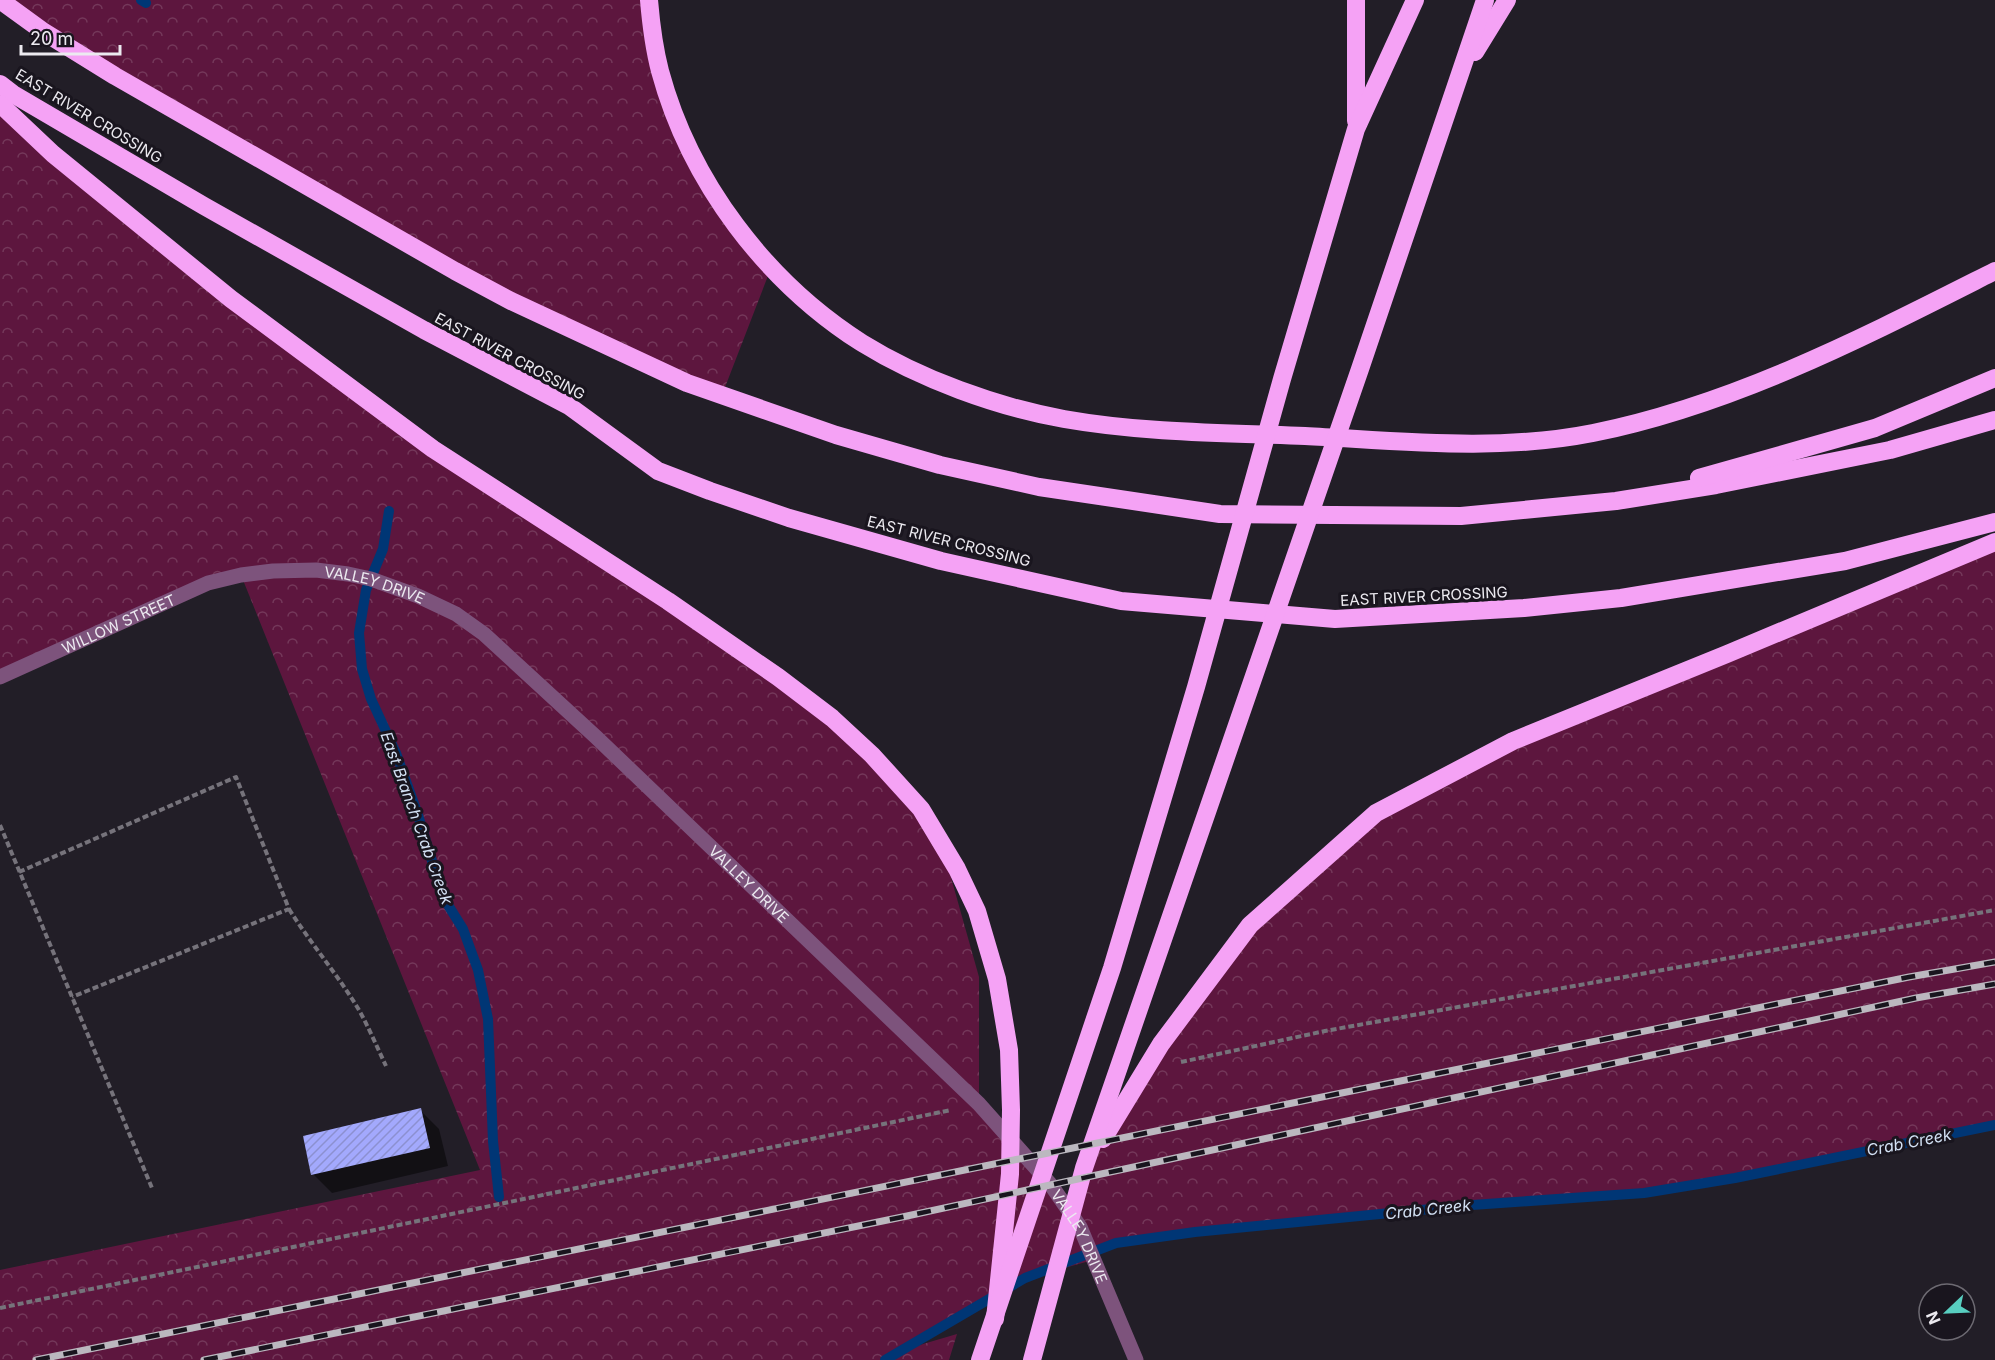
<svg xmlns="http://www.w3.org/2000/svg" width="1995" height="1360" font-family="Inter,sans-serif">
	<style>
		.forest { fill: url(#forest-crowns) }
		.shadow { fill: #0007 }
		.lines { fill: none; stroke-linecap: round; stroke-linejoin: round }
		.stream { stroke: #003675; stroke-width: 10 }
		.building { fill: url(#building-hatch) }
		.path { stroke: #76737b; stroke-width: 4; stroke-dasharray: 6 3; stroke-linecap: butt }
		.street { stroke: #7d537c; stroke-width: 15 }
		.highway { stroke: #f5a2f5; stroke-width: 18 }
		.rail-casing { stroke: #bbb8bf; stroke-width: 7 }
		.rail { stroke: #19151e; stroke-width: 4.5; stroke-dasharray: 14; stroke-linecap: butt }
		.labels { text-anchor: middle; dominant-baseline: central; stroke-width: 6; stroke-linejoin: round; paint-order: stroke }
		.street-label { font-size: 15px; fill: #eceaf0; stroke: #19151e }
		.water-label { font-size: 16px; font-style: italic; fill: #d3e1f4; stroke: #19151e }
	</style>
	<defs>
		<pattern id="forest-crowns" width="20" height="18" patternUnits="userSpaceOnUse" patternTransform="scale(1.5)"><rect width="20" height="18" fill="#5d163e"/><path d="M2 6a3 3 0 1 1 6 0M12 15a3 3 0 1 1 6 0" fill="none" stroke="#74385a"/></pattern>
		<pattern id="building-hatch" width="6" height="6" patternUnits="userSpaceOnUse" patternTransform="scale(1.5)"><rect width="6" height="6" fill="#a3a9fd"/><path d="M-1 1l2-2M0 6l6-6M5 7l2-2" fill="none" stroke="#8c90d0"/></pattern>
	</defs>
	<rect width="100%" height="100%" fill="#221e27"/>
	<g class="forest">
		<path d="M0 0H649L679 126 771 268 722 395 511 301Z"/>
		<path d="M0 104 231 299 778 677 921 809 950 874 979 977V1104L1071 1215 1084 1168 1250 925 1376 813 1513 741 1995 542V1125L1735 1178 1644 1193 1195 1232 1116 1243 1090 1251 1093 1260 1025 1279 906 1349 957 1334 949 1360H0V1270L480 1170 241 575 0 677Z"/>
	</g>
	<path class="shadow" d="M420 1110 439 1129 448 1166 332 1193 313 1174Z"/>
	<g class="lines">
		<g class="stream">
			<path d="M141 0 146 3"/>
			<path d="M389 511 383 549 366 590 359 633 362 669 371 699 396 753 418 815 443 897 463 929 478 970 488 1019 493 1141 499 1197"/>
			<path d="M885 1360 1025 1278 1116 1243 1195 1232 1472 1205 1644 1193 1735 1178 1995 1125"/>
		</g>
	</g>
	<path class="building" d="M421 1108 430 1148 311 1175 303 1136Z"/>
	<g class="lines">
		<g class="path">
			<path d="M0 825 152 1188"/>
			<path d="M19 872 236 777 289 909 72 997"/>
			<path d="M289 909C311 944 338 975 359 1010 369 1028 377 1047 386 1066"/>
			<path d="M1181 1062 1325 1031 1995 910"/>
			<path d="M0 1308 951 1110"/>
		</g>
		<path class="street" id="s1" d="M0 677 208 583 241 575 273 571 316 570 348 574 371 579 418 596 456 614 484 634 596 737 979 1104 1051 1185 1080 1227 1136 1360"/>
		<g class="highway">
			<path d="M0 0 44 32 115 76 455 271 511 301 687 383 836 435 940 465 1039 487 1220 514 1461 516 1616 501 1716 485 1890 450 1995 420"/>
			<path d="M649 0C651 24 654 48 660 71 690 182 766 282 862 343 920 379 997 407 1064 419 1143 433 1225 433 1305 436 1401 441 1498 452 1593 433 1736 404 1866 336 1995 271"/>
			<path d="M1475 52 1507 0"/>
			<path d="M0 84 13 94 204 206 424 330 569 406 658 471 710 491 789 518 941 561 1121 601 1335 619 1524 608 1621 598 1845 561 1995 522"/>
			<path d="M0 104 53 154 231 299 433 449 668 601 778 677 832 718 872 755 921 809 957 869 977 911 997 979 1009 1050 1011 1110 1010 1174 995 1319"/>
			<path d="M1356 121V0"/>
			<path d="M1699 478 1875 428 1995 378"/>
			<path d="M1103 1139 1161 1044 1250 925 1376 813 1513 741 1727 654 1995 542"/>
			<path d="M980 1360 1112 968 1196 687 1282 379 1356 129 1415 0"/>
			<path d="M1032 1360 1084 1168 1360 369 1485 0"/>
		</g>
		<g class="rail-casing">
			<g id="rail">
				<path d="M36 1360 1909 977 1995 962"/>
				<path d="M204 1360 907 1216 1916 998 1995 984"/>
			</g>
		</g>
		<use href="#rail" class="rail"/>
	</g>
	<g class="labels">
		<g class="street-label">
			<text transform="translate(89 116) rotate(31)">EAST RIVER CROSSING</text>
			<text transform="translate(510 356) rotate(28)">EAST RIVER CROSSING</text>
			<text transform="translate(949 541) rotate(14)">EAST RIVER CROSSING</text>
			<text stroke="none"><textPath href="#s1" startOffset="398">VALLEY DRIVE</textPath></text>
			<text transform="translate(1424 596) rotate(-3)">EAST RIVER CROSSING</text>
			<text stroke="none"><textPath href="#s1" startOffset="130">WILLOW STREET</textPath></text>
			<text stroke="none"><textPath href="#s1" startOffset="884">VALLEY DRIVE</textPath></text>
			<text stroke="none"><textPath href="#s1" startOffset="1370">VALLEY DRIVE</textPath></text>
		</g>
		<g class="water-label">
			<text transform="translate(417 818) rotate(70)">East Branch Crab Creek</text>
			<text transform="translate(1909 1142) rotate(-11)">Crab Creek</text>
			<text transform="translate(1428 1209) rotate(-6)">Crab Creek</text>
		</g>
	</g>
	<g transform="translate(1947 1312) rotate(247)"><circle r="28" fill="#19151e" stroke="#6d6a72" stroke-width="1.5"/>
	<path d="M0-4.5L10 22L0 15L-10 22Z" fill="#58cec0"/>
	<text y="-9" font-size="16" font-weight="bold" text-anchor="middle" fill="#eceaf0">N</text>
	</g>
	<path d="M21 45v9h99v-9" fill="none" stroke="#eceaf0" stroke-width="3"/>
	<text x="30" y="45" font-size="18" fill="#eceaf0" stroke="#19151e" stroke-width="4.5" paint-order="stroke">20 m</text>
</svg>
